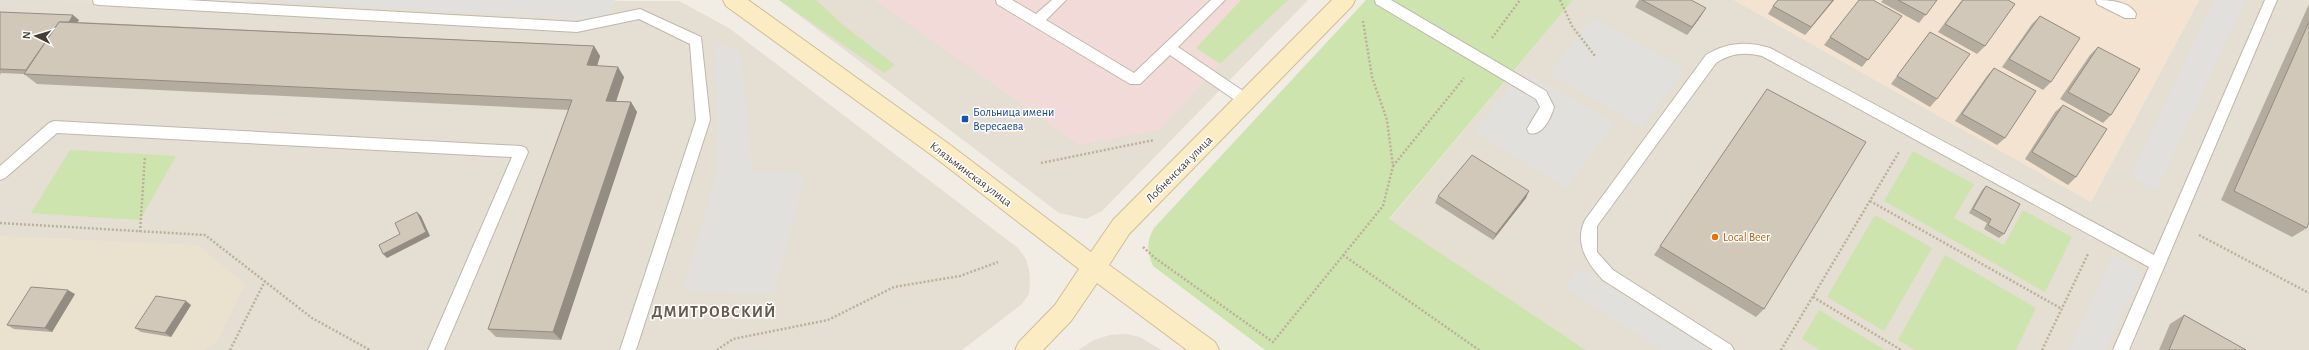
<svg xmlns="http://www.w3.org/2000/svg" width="2309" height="350" font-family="'Alegreya Sans',sans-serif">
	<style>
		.residential { fill: #e5ded3 }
		.commercial { fill: #f3e3d0 }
		.education { fill: #eae1cf }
		.medical { fill: #f2dad8 }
		.green { fill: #cee4af }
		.parking { fill: #e2e0dc }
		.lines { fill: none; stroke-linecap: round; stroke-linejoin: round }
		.lane-casing { stroke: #bfb7aa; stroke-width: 2 }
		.secondary-casing { stroke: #cfbe96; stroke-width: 2 }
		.path { stroke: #bdaf99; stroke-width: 2.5; stroke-dasharray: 2 2; stroke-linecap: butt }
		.lane { fill: #fff; fill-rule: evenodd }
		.secondary { fill: #fcecc4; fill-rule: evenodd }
		.wall { fill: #b5aca0 }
		.shaded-wall { fill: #938c82 }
		.building { fill: #d2c8ba; stroke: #938c82 }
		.transit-dot { fill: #1a4fb4; stroke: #fff; stroke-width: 1.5 }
		.food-dot { fill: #e8710a; stroke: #fff; stroke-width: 1.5 }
		.labels { text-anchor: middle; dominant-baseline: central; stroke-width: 3; stroke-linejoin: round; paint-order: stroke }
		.transit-label { font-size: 12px; fill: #164399; stroke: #fff; text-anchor: start }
		.street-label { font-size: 12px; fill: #433d34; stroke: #fff }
		.food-label { font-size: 12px; fill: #c56008; stroke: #fff; text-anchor: start }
		.district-label { font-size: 16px; font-weight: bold; letter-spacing: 1px; fill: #655a4c; stroke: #fff }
	</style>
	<rect width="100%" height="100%" fill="#f1ede4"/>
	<g class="residential">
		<path d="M0 0 679 1 729 28 1018 248 1026 259 1029 270 1030 281 1029 294 1022 304 962 350H0Z"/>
		<path d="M779 0H1308L1102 211 1086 219 1059 213Z"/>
		<path d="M1573 0H1734L2091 202 2199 0H2309V350H1586L1389 220Z"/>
		<path d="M1126 334 1140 337 1161 350H1078L1094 340 1110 335Z"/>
	</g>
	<path class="commercial" d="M1734 0H2199L2091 202Z"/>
	<path class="education" d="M0 236 198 245 245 284 217 342 205 350H0Z"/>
	<path class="medical" d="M875 0H1280L1159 130 1079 145Z"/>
	<g class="green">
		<path d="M779 0H816L843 25 895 65 884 73Z"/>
		<path d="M1241 0H1288L1220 64 1196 48Z"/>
		<path d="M1366 0H1573L1389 219 1586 350H1265L1153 266C1147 252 1146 242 1154 228Z"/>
		<path d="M70 150 176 156 140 220 31 213Z"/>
		<path d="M1913 151 1974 184 1954 218 2004 245 2023 210 2072 237 2045 292 1884 201Z"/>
		<path d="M1875 215 1932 248 1884 331 1827 297Z"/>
		<path d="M1945 255 2036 308 2016 350H1915L1898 340Z"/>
		<path d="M1819 310 1885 350H1820L1802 339Z"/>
	</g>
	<g class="parking">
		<path d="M254 0H615L608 20Z"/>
		<path d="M2214 0H2246L2157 190 2130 176Z"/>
		<path d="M1593 18 1685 69 1642 127 1548 73Z"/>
		<path d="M715 42 741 52 752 171 805 174 774 295 683 290 718 169Z"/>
		<path d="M1534 77 1615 124 1566 188 1474 131 1514 83 1524 89Z"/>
		<path d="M2113 255 2142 271 2106 350H2069Z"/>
		<path d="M1579 268 1705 347 1704 350H1662L1565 288Z"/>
	</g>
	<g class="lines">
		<g class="lane-casing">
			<g id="lane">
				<path d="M93 0H187L577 22 640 9 701 37 710 120 636 350H620L696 120 690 44 639 19 577 32 99 5 94 4Z"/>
				<path d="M996 0H1012L1036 14 1052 0H1066L1046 20 1134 73 1211 0H1225L1178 47 1252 97 1254 101 1252 105H1242L1170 55 1140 84H1130L997 4Z"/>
				<path d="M1375 0H1391L1546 91 1554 107C1551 118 1542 137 1529 133L1527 129 1540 107 1536 99 1376 4Z"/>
				<path d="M2096 0C2108 0 2130 1 2136 14L2135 18H2125L2097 4Z"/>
				<path d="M2265 0H2277L2129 350H2113L2149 267 1762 56C1744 52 1731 53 1716 63L1597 226V252L1613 270 1731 345 1734 350H1713L1603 280C1587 263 1574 243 1585 220L1706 55C1727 42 1747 41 1770 48L2154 255Z"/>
				<path d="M54 121 521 146 526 148 528 152 444 350H428L512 157 57 133 5 178 0 180V166L49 123Z"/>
			</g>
		</g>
		<g class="secondary-casing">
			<path id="secondary" d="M723 0H748L949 144 1091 252 1113 220 1332 0H1355L1352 6 1129 234 1109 265 1215 342 1219 350H1187L1097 283 1071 321 1043 350H1015L1019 342 1055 305 1079 269 933 156 726 6Z"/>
		</g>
		<g class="path">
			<path d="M1560 0 1572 26 1595 56"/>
			<path d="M1492 38 1520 0"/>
			<path d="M1041 163 1154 140"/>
			<path d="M1393 166 1464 78"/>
			<path d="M1870 201 2062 309"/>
			<path d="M0 223 205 235 312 318 370 350"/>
			<path d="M140 232 145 156"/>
			<path d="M2199 235 2309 293"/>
			<path d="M1143 247 1155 258 1273 342 1383 206 1393 166 1387 120 1372 77 1363 21"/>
			<path d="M1343 255 1479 350"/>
			<path d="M1813 297 1901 350"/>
			<path d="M230 350 265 281"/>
			<path d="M717 350 733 339 828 320 894 287 960 276 998 262"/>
			<path d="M1781 350 1899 152"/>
			<path d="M2042 350 2088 254"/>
		</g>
		<use href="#lane" class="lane"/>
		<use href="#secondary" class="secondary"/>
	</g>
	<g class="wall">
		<path d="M1639 0H1691L1701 16 1687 35 1635 7Z"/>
		<path d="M1778 0H1834L1805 35 1768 14 1773 6Z"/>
		<path d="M1883 0H1937L1919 23 1881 2Z"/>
		<path d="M1962 0H2008L1985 46 1977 54 1938 32Z"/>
		<path d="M2309 4V223L2307 228 2292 237 2221 200Z"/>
		<path d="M0 12 79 20 77 22 594 46 600 56 597 66 624 77 616 101 631 102 637 112 561 340 496 337 488 329 569 110 37 84 24 74 1 73 0 75Z"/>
		<path d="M1902 16 1862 67 1824 45 1830 37Z"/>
		<path d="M2040 16 2051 82 2043 90 2002 67 2032 24Z"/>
		<path d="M1930 32 1937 99 1930 107 1891 84Z"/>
		<path d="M2098 47 2111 115 2103 123 2060 99 2090 55Z"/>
		<path d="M1994 68 2005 138 1997 145 1955 121 1987 76Z"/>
		<path d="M1767 89 1764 309 1756 317 1654 255Z"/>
		<path d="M2063 105 2076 177 2068 185 2025 159 2055 112Z"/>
		<path d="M1986 186 2004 234 1999 238 1984 229 1987 223 1969 213 1982 190Z"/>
		<path d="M1438 196 1526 198 1493 240 1435 203Z"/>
		<path d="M75 294 52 332 14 329 7 325Z"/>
		<path d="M191 305 171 337 141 332 135 328Z"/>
		<path d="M2184 315 2246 350H2159L2170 324Z"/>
	</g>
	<g class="shaded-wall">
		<path d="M1833 0H1834L1805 35 1811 27Z"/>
		<path d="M1706 8 1701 16 1687 35 1692 27Z"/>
		<path d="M73 15 79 20 43 75 37 71Z"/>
		<path d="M594 46 600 56 594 76 587 65Z"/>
		<path d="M618 67 624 77 613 111 606 101Z"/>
		<path d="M631 102 637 112 561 340 553 332Z"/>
		<path d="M1529 191 1526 198 1493 240 1496 234Z"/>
		<path d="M417 212 421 216 430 236 387 258 383 254 426 232Z"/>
		<path d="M68 290 75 294 52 332 45 328Z"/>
		<path d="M186 301 191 305 171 337 165 333Z"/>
	</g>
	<g class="building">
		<path d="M1642 0H1691L1706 8 1692 27Z"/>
		<path d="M1778 0H1833L1811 27 1773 6Z"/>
		<path d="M1859 0H1873L1902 16 1868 60 1830 37Z"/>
		<path d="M1898 0H1937L1926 15Z"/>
		<path d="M1963 0H2008L2015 4 1985 46 1945 24Z"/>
		<path d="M0 12 73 15 69 22H59L26 70 0 69Z"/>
		<path d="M2040 16 2080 38 2051 82 2009 59Z"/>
		<path d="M59 22 594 46 587 65 618 67 606 101 631 102 553 332 488 329 572 100 24 74Z"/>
		<path d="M2309 22V222L2307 228 2234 191Z"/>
		<path d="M1930 32 1970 54 1937 99 1897 76Z"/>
		<path d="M2098 47 2140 69 2111 115 2068 92Z"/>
		<path d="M1994 68 2036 91 2005 138 1962 114Z"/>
		<path d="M1767 89 1866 142 1764 309 1660 246Z"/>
		<path d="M2063 105 2107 129 2076 177 2032 152Z"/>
		<path d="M1472 155 1529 191 1496 234 1438 196Z"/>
		<path d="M1986 186 2020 204 2004 234 1988 225 1991 219 1973 209Z"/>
		<path d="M417 212 426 232 383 254 379 245 400 234 395 223Z"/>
		<path d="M31 287 68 290 45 328 7 325Z"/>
		<path d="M156 296 186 301 165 333 135 328Z"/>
		<path d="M2184 315 2246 350H2169Z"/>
	</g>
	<rect class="transit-dot" x="961" y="115" width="8" height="8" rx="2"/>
	<circle class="food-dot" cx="1715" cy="237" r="4"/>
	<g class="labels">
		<g class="transit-label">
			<text x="973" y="112">Больница имени<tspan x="973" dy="14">Вересаева</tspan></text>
		</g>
		<g class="street-label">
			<text transform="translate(1179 169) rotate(-45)">Лобненская улица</text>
			<text transform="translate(971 174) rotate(37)">Клязьминская улица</text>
		</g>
		<g class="food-label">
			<text x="1723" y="237">Local Beer</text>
		</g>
		<g class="district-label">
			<text x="714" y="312">ДМИТРОВСКИЙ</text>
		</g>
	</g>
	<g transform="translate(36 36) rotate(275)" stroke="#ffffff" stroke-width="3" paint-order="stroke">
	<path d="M0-3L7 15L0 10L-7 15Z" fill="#433d34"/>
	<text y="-6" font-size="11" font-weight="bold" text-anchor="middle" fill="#433d34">N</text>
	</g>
</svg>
